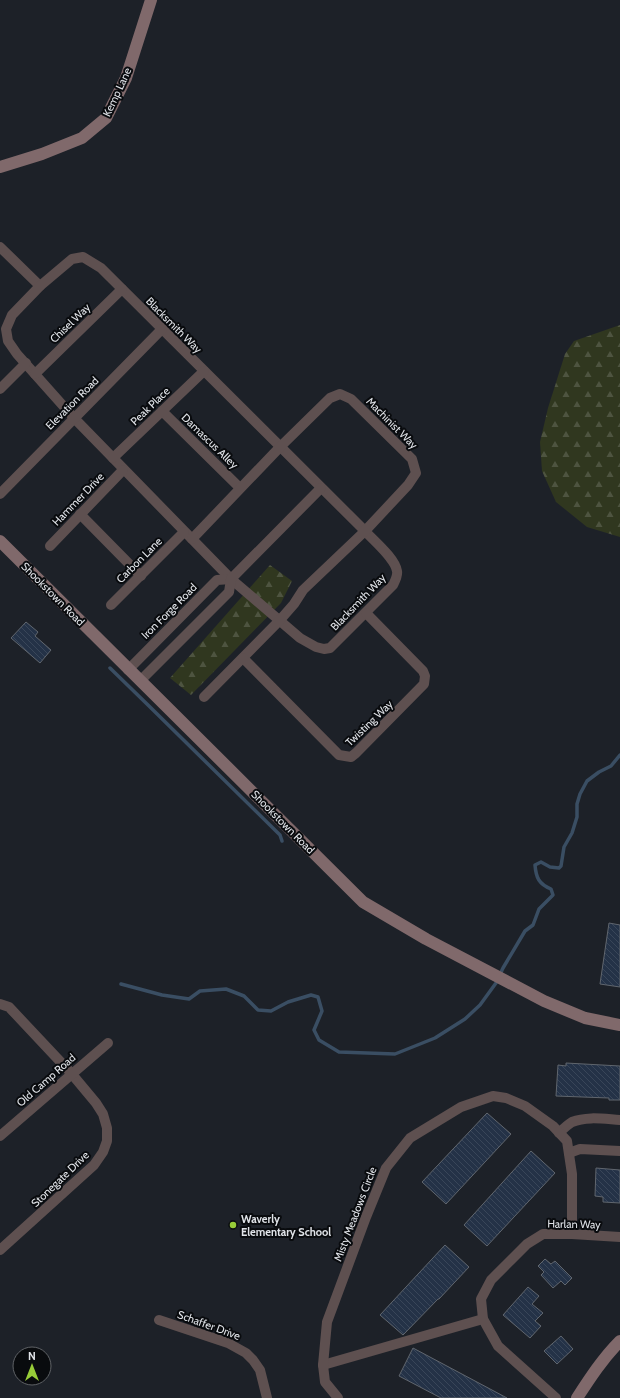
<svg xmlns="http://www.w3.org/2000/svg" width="620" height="1398" font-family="Cabin,sans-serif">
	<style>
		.forest { fill: url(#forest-firs) }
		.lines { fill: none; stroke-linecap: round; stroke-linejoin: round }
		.stream { stroke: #3a4e63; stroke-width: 3.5 }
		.building { fill: url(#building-back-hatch); stroke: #60666e }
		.street { stroke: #5e5050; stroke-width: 10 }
		.secondary { stroke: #80696b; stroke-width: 12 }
		.poi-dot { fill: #97cc38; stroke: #090b0e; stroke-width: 1.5 }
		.labels { text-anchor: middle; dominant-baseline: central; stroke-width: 4; stroke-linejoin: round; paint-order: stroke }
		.street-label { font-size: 11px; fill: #e1e4e9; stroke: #090b0e }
		.poi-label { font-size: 11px; font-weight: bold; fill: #e1e4e9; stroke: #090b0e; text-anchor: start }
	</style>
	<defs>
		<pattern id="forest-firs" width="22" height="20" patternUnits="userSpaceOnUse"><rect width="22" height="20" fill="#30371f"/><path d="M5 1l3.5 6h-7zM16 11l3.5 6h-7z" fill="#4e5440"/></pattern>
		<pattern id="building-back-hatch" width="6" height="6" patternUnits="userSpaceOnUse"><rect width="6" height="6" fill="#243247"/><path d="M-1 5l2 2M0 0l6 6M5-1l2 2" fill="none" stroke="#394659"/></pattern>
	</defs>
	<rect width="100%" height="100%" fill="#1d2128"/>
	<g class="forest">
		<path d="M620 325V537L587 527 556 502 542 471 540 442 548 408 565 354 574 341Z"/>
		<path d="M270 565 292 581 281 603 191 695 170 678Z"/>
	</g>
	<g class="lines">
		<g class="stream">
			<path d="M110 668 149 706 280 835 282 841"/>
			<path d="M121 984 162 995 189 999 200 991 226 989 244 996 258 1010 271 1011 288 1002 311 995 318 997 322 1011 314 1030 319 1040 339 1052 395 1054 435 1038 465 1019 480 1005 496 983 503 968 525 931 533 925 539 909 553 895 551 889C539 884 536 878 535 865L541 862 550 867 559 868 561 866 564 847 572 833 577 817V804L580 794 587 781 599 772 611 766 620 755"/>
		</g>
	</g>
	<g class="building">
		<path d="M26 622 38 632 35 636 51 650 40 663 11 638Z"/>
		<path d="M609 923 620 925V987L600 984Z"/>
		<path d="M566 1063 620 1066V1100H609V1098L556 1096 558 1065 566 1066Z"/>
		<path d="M487 1113 511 1134 446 1204 422 1182Z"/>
		<path d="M531 1151 555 1173 487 1246 464 1225Z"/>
		<path d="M596 1168 620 1170V1203L603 1202V1197L595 1196Z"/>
		<path d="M445 1245 469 1267 439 1299H438L403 1335 380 1315Z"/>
		<path d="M545 1259 551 1264 555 1261 572 1278 565 1285 561 1281 553 1288 541 1275 544 1272 538 1266Z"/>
		<path d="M528 1287 539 1296 532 1304 543 1313 535 1321 541 1326 530 1338 503 1315Z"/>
		<path d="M561 1336 573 1349 557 1364 544 1351Z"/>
		<path d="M413 1348 507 1398H441L399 1376Z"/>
	</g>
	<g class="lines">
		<g class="street">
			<path d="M0 247 40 286"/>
			<path d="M83 257 101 268 365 531C374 541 395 558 397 571 398 576 395 581 393 585L330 648 324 649 316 647 300 638 231 579 74 418 17 354 8 341 6 329 12 315 40 286 72 259Z"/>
			<path d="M35 374 122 289"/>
			<path d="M0 389 26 363"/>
			<path d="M162 411 240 488"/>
			<path d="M113 458 204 371"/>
			<path d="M0 494 162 329"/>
			<path d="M80 514 141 576"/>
			<path d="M192 539 280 447 330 398 340 394 351 399 412 459 416 473 408 485 365 531 303 590 294 604 280 620 204 697"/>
			<path d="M50 546 123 470"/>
			<path d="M111 605 184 532"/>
			<path d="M243 658 339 755 351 757 356 753 424 684 425 676 423 671 366 613"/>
			<path d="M128 670 217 580 231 579"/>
			<path d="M140 681 229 592 231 579 321 488"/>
			<path d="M0 1004 9 1007 71 1073 96 1103 103 1114 107 1128V1141L103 1152 94 1165 0 1250"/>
			<path d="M559 1133C563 1129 567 1125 572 1122 587 1116 604 1119 620 1120"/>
			<path d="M0 1136 108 1043"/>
			<path d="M569 1153 580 1149 620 1151"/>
			<path d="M159 1320 228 1343 246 1353 253 1360 260 1370 267 1398"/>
			<path d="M323 1365 483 1319"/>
			<path d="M338 1398 325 1382 323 1365 327 1322 366 1217 386 1168 410 1138 461 1107 493 1096 506 1098 525 1106 553 1126 567 1141 572 1174V1234"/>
			<path d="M556 1398 498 1346 483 1319 481 1299 491 1280 527 1244 543 1234H572L620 1237"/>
		</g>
		<g class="secondary">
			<path d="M0 167 42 154 82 138 106 118 126 78 151 0"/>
			<path d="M0 541 363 902 426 939 544 1001 585 1018 620 1025"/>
			<path d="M577 1398C590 1378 603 1358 620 1341"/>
		</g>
	</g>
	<circle class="poi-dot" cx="233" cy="1225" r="4"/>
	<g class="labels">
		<g class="street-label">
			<text transform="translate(117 92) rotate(-65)">Kemp Lane</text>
			<text transform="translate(70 323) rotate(-44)">Chisel Way</text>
			<text transform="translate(174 325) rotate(45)">Blacksmith Way</text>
			<text transform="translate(72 403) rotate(-45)">Elevation Road</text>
			<text transform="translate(150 406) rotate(-44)">Peak Place</text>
			<text transform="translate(392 423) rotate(45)">Machinist Way</text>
			<text transform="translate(210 441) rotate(44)">Damascus Alley</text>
			<text transform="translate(78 499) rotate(-46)">Hammer Drive</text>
			<text transform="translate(139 560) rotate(-45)">Carbon Lane</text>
			<text transform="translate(53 594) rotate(45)">Shookstown Road</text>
			<text transform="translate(358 602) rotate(-46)">Blacksmith Way</text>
			<text transform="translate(169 611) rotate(-45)">Iron Forge Road</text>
			<text transform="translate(369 723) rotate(-44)">Twisting Way</text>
			<text transform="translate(283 822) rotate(45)">Shookstown Road</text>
			<text transform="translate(46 1080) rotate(-41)">Old Camp Road</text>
			<text transform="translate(60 1179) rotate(-44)">Stonegate Drive</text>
			<text transform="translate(355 1214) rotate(-69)">Misty Meadows Circle</text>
			<text transform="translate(574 1224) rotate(1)">Harlan Way</text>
			<text transform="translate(209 1325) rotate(20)">Schaffer Drive</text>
		</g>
		<g class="poi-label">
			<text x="241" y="1219">Waverly<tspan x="241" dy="13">Elementary School</tspan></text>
		</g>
	</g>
	<g transform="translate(32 1366)"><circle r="19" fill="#090b0e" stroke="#5f6266"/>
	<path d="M0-3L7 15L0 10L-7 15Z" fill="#97cc38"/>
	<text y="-6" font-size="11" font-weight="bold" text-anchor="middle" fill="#e1e4e9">N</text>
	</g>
</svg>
